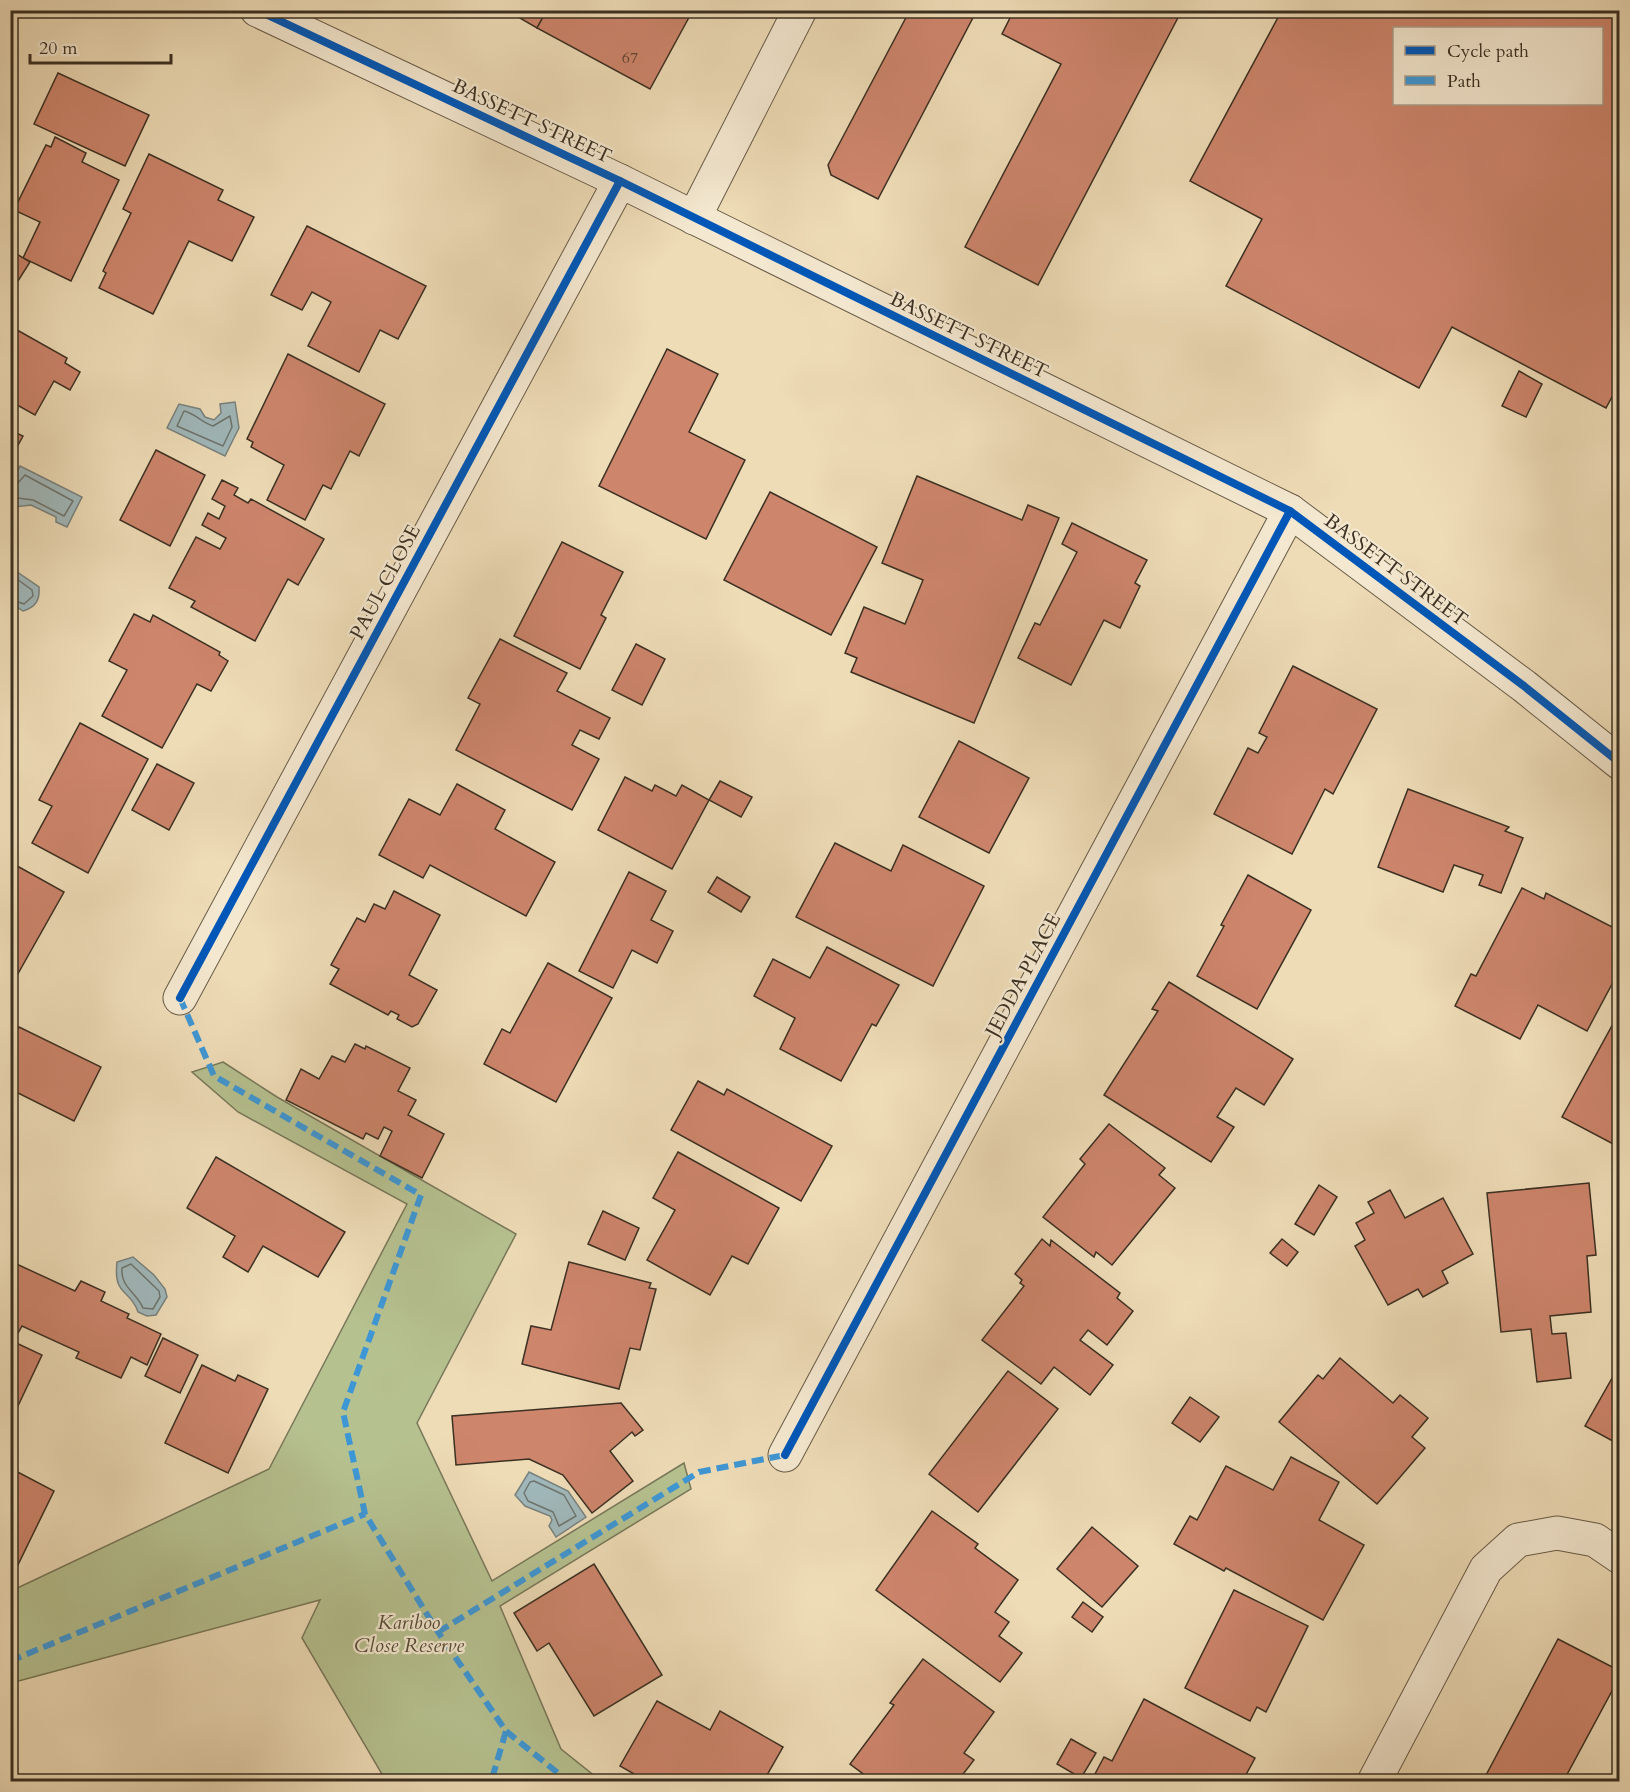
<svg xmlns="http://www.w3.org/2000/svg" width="1630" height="1792" font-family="Cardo,serif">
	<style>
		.green { fill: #b6c190; stroke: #787859; stroke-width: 1.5 }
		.water { fill: #a0b8bb; stroke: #78827e; stroke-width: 1.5 }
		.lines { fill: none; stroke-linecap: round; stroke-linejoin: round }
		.shore { stroke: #6e746e; stroke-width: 1.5 }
		.building { fill: #cd856c; stroke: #3b3022; stroke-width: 1.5; fill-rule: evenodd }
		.minor-casing { stroke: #685b47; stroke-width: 35 }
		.minor { stroke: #f4e8d0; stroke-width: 33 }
		.quiet { stroke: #3e97d5; stroke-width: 6; stroke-dasharray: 12 6; stroke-linecap: butt }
		.cycleway-casing { stroke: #f4e8d0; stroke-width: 11 }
		.cycleway { stroke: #0057b8; stroke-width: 8 }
		.labels { text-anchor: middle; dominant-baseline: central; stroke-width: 4.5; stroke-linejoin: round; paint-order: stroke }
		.number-label { font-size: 16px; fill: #604534 }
		.street-label { font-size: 20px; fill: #3b3022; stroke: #f4e8d0 }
		.park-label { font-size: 20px; font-style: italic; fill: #544d38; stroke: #f4e8d0 }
	</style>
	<rect width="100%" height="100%" fill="#eedcb7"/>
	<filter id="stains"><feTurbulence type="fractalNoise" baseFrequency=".00333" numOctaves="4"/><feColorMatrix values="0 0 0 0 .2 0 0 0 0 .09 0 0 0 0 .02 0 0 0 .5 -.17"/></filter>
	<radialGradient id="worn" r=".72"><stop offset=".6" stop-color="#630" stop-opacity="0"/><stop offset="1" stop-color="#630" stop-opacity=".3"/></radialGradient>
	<path class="green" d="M223 1062 277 1097 516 1234 417 1423 492 1581 684 1463 691 1489 500 1606 561 1749 601 1781H386L302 1638 320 1600 11 1683V1591L269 1469 407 1204 238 1112 192 1072Z"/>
	<g class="water">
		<path d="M235 402 239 428 225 456 167 428 179 404 200 409 205 417 214 420 221 413 220 404Z"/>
		<path d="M20 466 82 497 67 527 56 522V517L31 505 15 507C6 492 13 480 20 466Z"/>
		<path d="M10 567 39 587C40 600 36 607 23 611L11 603Z"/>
		<path d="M133 1257 154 1275 165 1289 167 1297 156 1315 147 1316 138 1312C130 1288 113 1297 117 1262Z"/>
		<path d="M529 1472 568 1491 586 1517 556 1537 549 1526 552 1520 550 1516 525 1506 515 1495Z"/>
	</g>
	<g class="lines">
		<g class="shore">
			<path d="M184 411C196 414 201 422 213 426L230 416 232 427 223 446 177 426Z"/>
			<path d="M10 485 17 484 25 475 73 501 64 516 33 500 10 497"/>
			<path d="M10 574 32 590 33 596 24 604 10 599"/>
			<path d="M131 1264 159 1291 160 1297 153 1309 143 1308C137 1293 120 1287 122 1268Z"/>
			<path d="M534 1481 564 1495 576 1516 559 1526 553 1512 528 1501 524 1493 530 1482Z"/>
		</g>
	</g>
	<g class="building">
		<path d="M506 10H547L537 28Z"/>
		<path d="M547 10H693L650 89 537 28Z"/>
		<path d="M910 10H977L878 199 831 175 828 165Z"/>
		<path d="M1014 10H1182L1038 285 965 247 1061 64 1002 34Z"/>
		<path d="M1282 10H1620V382L1606 408 1452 327 1419 388 1226 286 1262 219 1190 181ZM1394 28H1602V104H1394Z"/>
		<path d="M58 73 149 115 125 166 34 124Z"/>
		<path d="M55 137 86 153 82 162 119 180 71 281 23 258 40 222 14 210 46 145 51 147Z"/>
		<path d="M149 154 223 190 218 200 254 217 232 261 189 241 153 314 99 288 106 273 103 271 131 213 123 209Z"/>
		<path d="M307 226 426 286 398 339 380 330 359 372 308 346 331 302 312 292 302 310 271 295Z"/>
		<path d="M10 250 30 262 11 292H10Z"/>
		<path d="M10 326 67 358 65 363 80 372 70 390 54 381 35 415 10 401Z"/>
		<path d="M667 349 718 374 689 432 745 460 706 539 599 486Z"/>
		<path d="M288 354 385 404 359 456 350 451 331 489 323 485 305 520 267 500 284 465 251 447 253 442 247 439Z"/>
		<path d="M1519 371 1542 384 1526 417 1502 406Z"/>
		<path d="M10 430 23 436 10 460Z"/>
		<path d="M156 450 205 475 170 546 120 520Z"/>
		<path d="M917 476 1022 520 1028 505 1059 518 974 723 851 672 857 658 845 653 864 607 905 624 923 580 882 563Z"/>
		<path d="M222 480 238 488 234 495 248 503 251 499 324 539 298 585 288 579 255 641 191 607 195 601 169 588 196 537 220 549 226 538 202 525 208 513 219 519 225 506 212 499Z"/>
		<path d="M770 492 877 547 831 635 724 580Z"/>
		<path d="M1072 523 1147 560 1135 583 1140 586 1120 628 1104 620 1071 685 1018 658 1035 623 1040 625 1077 552 1062 544Z"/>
		<path d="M562 542 623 572 601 615 606 618 580 669 514 636Z"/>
		<path d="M134 614 150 622 153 615 220 652 219 655 228 661 211 691 197 684 162 748 102 716 127 670 109 661Z"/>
		<path d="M500 639 567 673 557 691 610 718 599 739 580 730 572 745 599 759 572 810 456 750 480 704 468 698Z"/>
		<path d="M636 644 665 659 642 705 612 690Z"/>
		<path d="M1293 666 1377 709 1333 794 1325 789 1292 854 1214 814 1248 748 1258 753 1267 737 1259 733Z"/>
		<path d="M80 723 148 759 88 873 32 843 52 806 39 800Z"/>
		<path d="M959 741 1029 778 989 853 919 817Z"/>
		<path d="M157 764 194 783 169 830 132 810Z"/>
		<path d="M625 777 652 791 655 785 676 796 682 785 709 800 672 869 598 830Z"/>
		<path d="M720 781 752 797 741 817 709 800Z"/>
		<path d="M457 784 505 810 495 829 555 862 526 916 430 865 423 878 379 855 409 799 440 815Z"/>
		<path d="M1408 789 1509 827 1505 831 1523 838 1501 893 1479 885 1483 875 1454 865 1443 892 1378 867Z"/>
		<path d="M835 843 891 871 903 845 984 886 933 986 796 917Z"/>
		<path d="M10 862 64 892 11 986H10Z"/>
		<path d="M629 872 666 891 651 920 673 931 657 963 632 950 613 988 579 971Z"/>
		<path d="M1248 875 1311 910 1257 1009 1197 976 1224 926 1221 925Z"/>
		<path d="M717 877 750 897 741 912 708 892Z"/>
		<path d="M1522 888 1544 899 1546 893 1620 931V969L1587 1031 1538 1005 1520 1039 1455 1006 1471 974 1476 976Z"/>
		<path d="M394 891 440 915 409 975 437 990 418 1024 412 1027 397 1019 399 1015 391 1011 388 1015 330 984 339 969 331 965 357 918 365 922 374 904 385 909Z"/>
		<path d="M827 947 899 985 876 1026 872 1024 841 1081 780 1049 795 1018 754 996 773 959 810 978Z"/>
		<path d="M548 963 612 998 556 1102 484 1064 502 1029 510 1033Z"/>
		<path d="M1169 982 1293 1059 1264 1105 1236 1088 1217 1117 1234 1127 1211 1162 1104 1095 1158 1011 1152 1009Z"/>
		<path d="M1620 1011V1141L1617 1146 1562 1117Z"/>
		<path d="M19 1027 101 1067 74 1121 10 1089V1043Z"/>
		<path d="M355 1044 365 1049 366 1046 410 1068 398 1091 416 1100 408 1115 444 1134 422 1178 380 1156 392 1131 384 1127 378 1139 366 1133 363 1139 286 1100 301 1069 319 1079 332 1056 345 1062Z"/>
		<path d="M698 1081 724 1095 727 1089 832 1146 801 1201 671 1130Z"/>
		<path d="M1109 1124 1165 1168 1159 1175 1175 1188 1112 1265 1096 1252 1094 1257 1043 1217 1085 1164 1080 1159Z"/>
		<path d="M678 1152 779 1208 748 1264 732 1256 710 1295 647 1260 675 1210 653 1198Z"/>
		<path d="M216 1157 345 1232 318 1277 263 1246 248 1272 223 1257 235 1236 187 1208Z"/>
		<path d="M1589 1183 1596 1255 1587 1256 1591 1312 1550 1316 1552 1334 1566 1333 1571 1378 1537 1382 1531 1329 1501 1332 1487 1193Z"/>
		<path d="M1319 1185 1337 1197 1314 1235 1295 1224Z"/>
		<path d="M1390 1190 1405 1218 1443 1198 1473 1254 1442 1271 1448 1283 1423 1297 1418 1289 1388 1305 1355 1246 1365 1240 1356 1223 1374 1213 1368 1202Z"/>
		<path d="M603 1211 639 1228 625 1260 588 1244Z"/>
		<path d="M1042 1239 1050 1246 1051 1240 1120 1293 1117 1298 1133 1311 1107 1345 1088 1330 1080 1340 1113 1365 1090 1395 1054 1367 1041 1384 982 1340 1024 1286 1020 1283 1022 1280 1015 1274Z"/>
		<path d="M1282 1239 1298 1252 1287 1266 1270 1253Z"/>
		<path d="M10 1261 75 1291 81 1281 105 1292 101 1301 129 1314 127 1318 161 1334 147 1365 131 1357 121 1378 76 1358 79 1352 22 1326 17 1335 10 1332Z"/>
		<path d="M569 1262 651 1283 649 1288 656 1289 640 1350 630 1348 619 1389 522 1364 531 1326 551 1330Z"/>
		<path d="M163 1338 198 1355 180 1393 145 1376Z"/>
		<path d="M10 1340 42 1355 17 1408 10 1405Z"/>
		<path d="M1340 1358 1393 1403 1400 1395 1428 1418 1412 1437 1425 1448 1377 1504 1279 1422 1318 1375 1323 1379Z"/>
		<path d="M1620 1364V1445L1585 1426Z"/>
		<path d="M202 1365 235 1381 238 1375 268 1389 228 1473 165 1443Z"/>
		<path d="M1008 1371 1058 1409 978 1512 929 1474Z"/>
		<path d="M1190 1397 1219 1417 1200 1442 1172 1423Z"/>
		<path d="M621 1403 643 1430 635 1436 632 1432 610 1451 633 1481 592 1513 563 1475 529 1459 456 1465 452 1416Z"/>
		<path d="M1291 1457 1339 1482 1319 1520 1364 1545 1323 1620 1226 1568 1224 1571 1174 1544 1190 1516 1197 1520 1226 1466 1273 1490Z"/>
		<path d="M10 1468 54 1491 13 1575 10 1574Z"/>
		<path d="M932 1511 978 1544 975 1548 1018 1580 995 1612 1009 1622 999 1636 1022 1653 1000 1682 876 1590Z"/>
		<path d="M1092 1527 1138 1566 1102 1607 1057 1569Z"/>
		<path d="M594 1564 662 1675 594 1716 549 1643 537 1651 514 1613Z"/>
		<path d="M1234 1590 1308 1626 1266 1712 1257 1707 1250 1721 1185 1688Z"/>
		<path d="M1083 1602 1103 1617 1092 1632 1072 1617Z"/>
		<path d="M1558 1639 1620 1671V1676L1563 1782H1490L1484 1779Z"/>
		<path d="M923 1659 994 1712 964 1753 974 1760 957 1782H874L850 1764 894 1705 890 1703Z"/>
		<path d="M1144 1699 1255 1758 1242 1782H1108L1095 1774 1104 1757 1112 1761Z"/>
		<path d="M657 1701 710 1730 720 1711 783 1747 763 1782H648L620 1766Z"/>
		<path d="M1071 1739 1096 1753 1081 1778 1057 1764Z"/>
	</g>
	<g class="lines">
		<g class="minor-casing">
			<g id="minor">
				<path d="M257 10 620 181 1290 511 1524 686 1620 763"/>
				<path d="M694 218 800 10"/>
				<path d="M180 998 620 181"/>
				<path d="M785 1455 1290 511"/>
				<path d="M1374 1782 1486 1569 1518 1540 1557 1533 1595 1540 1620 1557"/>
			</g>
		</g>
		<use href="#minor" class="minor"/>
		<g class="quiet">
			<path d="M180 998 214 1076 421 1195 343 1412 365 1514 438 1632 506 1731 491 1782"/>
			<path d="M438 1632 699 1472 785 1455"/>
			<path d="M10 1661 365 1514"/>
			<path d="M506 1731 569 1782"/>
		</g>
		<g class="cycleway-casing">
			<g id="cycleway">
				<path d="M257 10 620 181 1290 511 1524 686 1620 763"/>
				<path d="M180 998 620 181"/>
				<path d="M785 1455 1290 511"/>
			</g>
		</g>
		<use href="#cycleway" class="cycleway"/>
	</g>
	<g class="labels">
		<g class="number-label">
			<text x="630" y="58">67</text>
		</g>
		<g class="street-label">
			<text transform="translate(532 121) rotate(25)">BASSETT STREET</text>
			<text transform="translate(969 335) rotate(26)">BASSETT STREET</text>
			<text transform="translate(1396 570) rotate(37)">BASSETT STREET</text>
			<text transform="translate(385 582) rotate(-62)">PAUL CLOSE</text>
			<text transform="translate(1023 975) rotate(-62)">JEDDA PLACE</text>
		</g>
		<g class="park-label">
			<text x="409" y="1622">Kariboo<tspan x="409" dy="23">Close Reserve</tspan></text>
		</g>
	</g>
	<rect width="1630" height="1792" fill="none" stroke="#eedcb7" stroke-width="36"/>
	<rect x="12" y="12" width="1606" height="1768" fill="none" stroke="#3b3022" stroke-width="3"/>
	<rect x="18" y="18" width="1594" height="1756" fill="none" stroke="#3b3022" stroke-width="1.5"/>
	<rect x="1393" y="27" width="210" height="78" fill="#f4e8d0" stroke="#aa9e8a" stroke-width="1.5"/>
	<rect x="1405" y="46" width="30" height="9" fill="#0057b8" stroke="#aa9e8a" stroke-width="1.5"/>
	<text x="1447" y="57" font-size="18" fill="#3b3022">Cycle path</text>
	<rect x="1405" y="76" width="30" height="9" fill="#3e97d5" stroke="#aa9e8a" stroke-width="1.5"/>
	<text x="1447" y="87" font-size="18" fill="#3b3022">Path</text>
	<path d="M30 54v9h141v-9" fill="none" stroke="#3b3022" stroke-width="3"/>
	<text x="39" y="54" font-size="18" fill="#3b3022" stroke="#f4e8d0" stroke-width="4.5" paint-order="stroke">20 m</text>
	<rect width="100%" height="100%" filter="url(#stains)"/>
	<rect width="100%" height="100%" fill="url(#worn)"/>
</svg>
